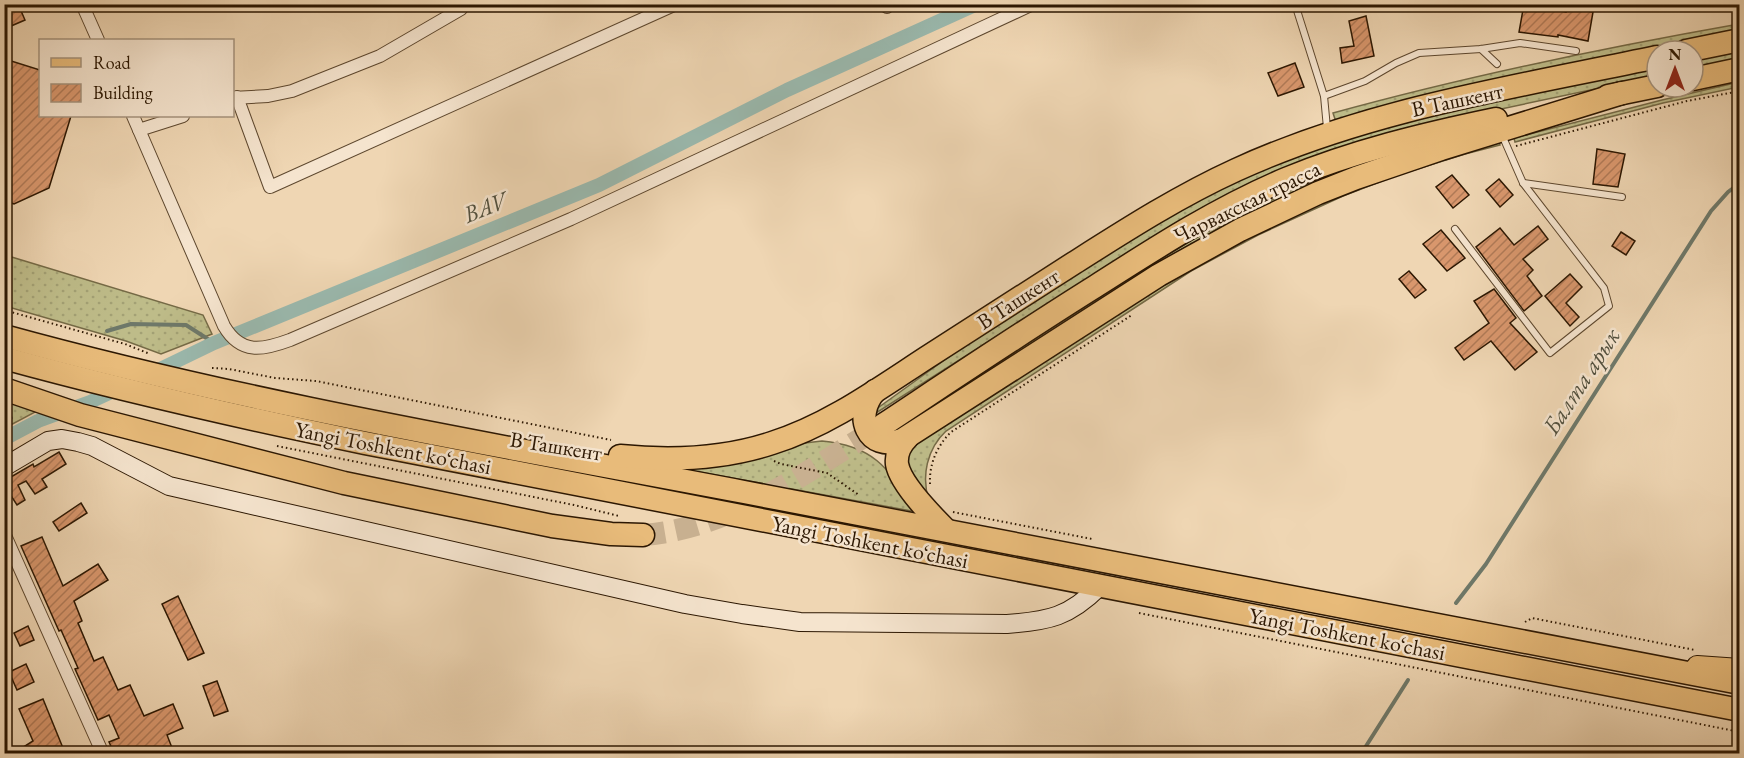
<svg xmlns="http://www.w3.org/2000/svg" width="1744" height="758" font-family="'EB Garamond',serif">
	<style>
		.grass { fill: url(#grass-dots); stroke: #756a46; stroke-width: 1.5 }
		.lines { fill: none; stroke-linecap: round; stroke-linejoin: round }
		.stream { stroke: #6e7869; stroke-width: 4 }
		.canal { stroke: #9ab9ae; stroke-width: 14 }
		.building { fill: url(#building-hatch); stroke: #2c1702; stroke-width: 1.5 }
		.highway-tunnel { stroke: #c8b090; stroke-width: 22; stroke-dasharray: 22 11; stroke-linecap: butt }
		.lane-casing { stroke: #5d472e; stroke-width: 8 }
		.street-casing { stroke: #5d472e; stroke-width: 14 }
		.secondary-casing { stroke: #2c1702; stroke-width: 20 }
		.primary-casing { stroke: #2c1702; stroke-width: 22 }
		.highway-casing { stroke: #2c1702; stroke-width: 25 }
		.path { stroke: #2c1702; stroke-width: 2; stroke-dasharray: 1.5 3; stroke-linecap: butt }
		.lane { stroke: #f5e4ce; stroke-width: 6 }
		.street { stroke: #f5e4ce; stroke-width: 12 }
		.secondary { stroke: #f5e4ce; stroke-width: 18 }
		.primary { stroke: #e8bb7a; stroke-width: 20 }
		.highway { stroke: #e8bb7a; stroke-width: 22 }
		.labels { text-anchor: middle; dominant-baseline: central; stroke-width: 5; stroke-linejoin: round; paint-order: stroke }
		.street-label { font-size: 22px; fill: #2c1702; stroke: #f5e4ce }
		.water-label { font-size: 24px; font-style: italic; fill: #52503e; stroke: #f5e4ce }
	</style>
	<defs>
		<pattern id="grass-dots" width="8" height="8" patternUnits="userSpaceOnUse" patternTransform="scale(1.5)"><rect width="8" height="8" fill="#bebc89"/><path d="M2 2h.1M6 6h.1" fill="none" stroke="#a3a175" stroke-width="1.8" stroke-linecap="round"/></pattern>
		<pattern id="building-hatch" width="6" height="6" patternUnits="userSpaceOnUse" patternTransform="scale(1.5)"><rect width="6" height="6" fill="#d9976d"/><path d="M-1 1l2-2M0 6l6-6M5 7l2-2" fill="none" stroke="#b07a57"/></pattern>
	</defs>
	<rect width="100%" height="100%" fill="#efd6b3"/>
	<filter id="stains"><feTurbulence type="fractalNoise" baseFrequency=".00333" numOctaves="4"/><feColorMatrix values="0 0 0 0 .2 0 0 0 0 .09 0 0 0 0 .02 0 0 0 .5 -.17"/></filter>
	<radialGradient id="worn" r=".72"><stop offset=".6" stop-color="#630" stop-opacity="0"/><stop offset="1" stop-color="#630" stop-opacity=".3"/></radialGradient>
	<g class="grass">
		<path d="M1739 24V31L1336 122 1333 113C1467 76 1603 48 1739 24Z"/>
		<path d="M1739 50V59L1693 69V59Z"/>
		<path d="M1657 67V76L1425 125 1164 231 1129 252 876 413 875 410 986 330 1161 219 1276 162 1400 121Z"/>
		<path d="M1739 82V87L1663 103 1515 142 1514 138 1662 100Z"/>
		<path d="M1499 142 1500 145 1465 154 1395 176 1343 196 1258 235 1191 271 946 431C927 449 921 476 929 501L903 460 915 441 1223 248 1359 186Z"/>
		<path d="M1396 153 891 436 888 433 1132 277 1195 238 1292 190 1361 163Z"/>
		<path d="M5 255 203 315 212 334 161 354 126 341 5 306Z"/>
		<path d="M5 398 39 410 5 428Z"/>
		<path d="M822 441C876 446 889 470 917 512L678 468 796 444Z"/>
	</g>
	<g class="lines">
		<g class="stream">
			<path d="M107 331 131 324 186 325 214 343"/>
			<path d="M4 421 11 418"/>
			<path d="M1456 603 1486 564 1711 211 1728 192 1740 183"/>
			<path d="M1361 754 1408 680"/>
		</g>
		<g class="canal">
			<path d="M152 373 214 343 599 185 787 90 977 4"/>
			<path d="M4 439 38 421 90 402 118 389"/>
		</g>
	</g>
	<g class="building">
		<path d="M4 4H18L25 20 4 29Z"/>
		<path d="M1524 4H1532L1566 12 1567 7 1593 12 1588 41 1558 35V37L1519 32Z"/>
		<path d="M1366 16 1374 56 1342 63 1340 48 1354 46 1349 21Z"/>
		<path d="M8 60 40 70V116H71L49 188 14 204 4 201V72Z"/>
		<path d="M1295 63 1304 87 1278 96 1268 73Z"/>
		<path d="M1597 149 1625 154 1618 187 1593 184Z"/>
		<path d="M1452 175 1469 195 1453 208 1436 187Z"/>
		<path d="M1499 179 1513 195 1500 207 1486 190Z"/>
		<path d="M1538 226 1548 239 1523 259 1533 270 1527 276 1542 296 1524 311 1476 247 1500 228 1514 245Z"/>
		<path d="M1441 230 1465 258 1447 271 1423 244Z"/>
		<path d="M1621 232 1635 241 1626 255 1612 246Z"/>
		<path d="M1409 271 1426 290 1415 298 1399 279Z"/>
		<path d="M1570 274 1582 287 1566 303 1579 317 1570 326 1545 296Z"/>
		<path d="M1494 289 1516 318 1510 323 1537 352 1515 370 1491 341 1464 360 1455 348 1489 323 1474 301Z"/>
		<path d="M59 452 66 464 42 479 47 487 35 494 26 481 18 485 25 500 17 505 4 485V481L33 464 34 467Z"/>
		<path d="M81 503 87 513 59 531 53 522Z"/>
		<path d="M42 537 63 586 98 564 108 580 74 601 82 621 78 623 94 661 103 657 118 690 130 685 144 716 173 704 183 728 167 735 174 753H114L109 742 119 738 109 715 98 720 75 669 78 668 61 630 59 631 21 546Z"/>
		<path d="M178 596 204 653 188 660 162 604Z"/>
		<path d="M28 626 34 640 20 646 14 633Z"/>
		<path d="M26 664 34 682 17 690 9 672Z"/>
		<path d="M217 681 228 711 214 716 203 686Z"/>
		<path d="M43 699 65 753H14L33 741 19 709Z"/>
	</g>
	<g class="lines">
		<path class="highway-tunnel" d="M643 535C731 529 810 469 883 425"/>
		<g class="lane-casing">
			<g id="lane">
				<path d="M1295 4 1324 96 1327 128"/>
				<path d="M1481 49 1497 64"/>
				<path d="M1324 96 1365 81 1396 63 1419 53 1481 49 1520 43 1576 51"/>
				<path d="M1523 183 1622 197"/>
				<path d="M1455 229 1550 353 1609 306 1604 288 1523 183 1502 135"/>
			</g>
		</g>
		<g class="street-casing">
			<g id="street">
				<path d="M82 4 98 40"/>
				<path d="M887 7V4"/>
				<path d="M237 97 270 187 676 4"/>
				<path d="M232 98 268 96 292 91 380 56 461 9 465 4"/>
				<path d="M133 116 224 326C241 355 263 350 290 340L571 219 1033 4"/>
				<path d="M139 130 183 116"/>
				<path d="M4 533 103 754"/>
			</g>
		</g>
		<g class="secondary-casing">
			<path id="secondary" d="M4 467 48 441 62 439 78 442 92 446 169 486 685 604 742 614 800 622 1007 624C1049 621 1069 617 1100 586"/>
		</g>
		<g class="primary-casing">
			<path id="primary" d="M1697 666 1740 669"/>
		</g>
		<g class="highway-casing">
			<g id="highway">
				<path d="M1686 51 1740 40"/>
				<path d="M1693 79 1740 69"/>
				<path d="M1608 96 1657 86"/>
				<path d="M4 336C247 403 496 445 744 492 1076 555 1408 618 1740 683"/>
				<path d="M4 358C124 391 244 418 365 443L1740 710"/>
				<path d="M4 389 80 415 344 483 552 526 611 534 643 535"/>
				<path d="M875 391C853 416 867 452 902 440L1159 275 1240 230 1318 193 1356 178 1441 149 1622 93"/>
				<path d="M883 425C954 378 1024 331 1096 286 1157 247 1219 207 1286 179 1354 151 1424 134 1496 119"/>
				<path d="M907 438C900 445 896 454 897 464 900 483 932 516 946 530"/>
				<path d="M620 456C671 461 724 459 772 443 827 426 877 390 926 358 975 327 1024 295 1074 263 1126 230 1179 196 1236 170 1369 109 1515 87 1657 57"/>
			</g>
		</g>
		<g class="path">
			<path d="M1516 146 1687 101 1740 91"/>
			<path d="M4 310 125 344 150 354"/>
			<path d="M212 368 229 369 275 378 316 381 611 440"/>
			<path d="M277 446 574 505 619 516"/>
			<path d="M774 461 781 464 827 473 859 495"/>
			<path d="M930 484C929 464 937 446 951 432L1132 315"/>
			<path d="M953 512 1092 539"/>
			<path d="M1139 613 1740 732"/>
			<path d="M1525 622 1532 618 1695 650"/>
		</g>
		<use href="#lane" class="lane"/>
		<use href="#street" class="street"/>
		<use href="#secondary" class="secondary"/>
		<use href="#primary" class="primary"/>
		<use href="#highway" class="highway"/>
	</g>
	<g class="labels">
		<g class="street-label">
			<text transform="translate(1457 100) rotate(-12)">В Ташкент</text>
			<text transform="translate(1247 202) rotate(-26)">Чарвакская трасса</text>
			<text transform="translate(1018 299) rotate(-33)">В Ташкент</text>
			<text transform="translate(556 446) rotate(9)">В Ташкент</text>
			<text transform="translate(393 448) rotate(11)">Yangi Toshkent ko‘chasi</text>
			<text transform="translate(870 542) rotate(11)">Yangi Toshkent ko‘chasi</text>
			<text transform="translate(1347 634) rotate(11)">Yangi Toshkent ko‘chasi</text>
		</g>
		<g class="water-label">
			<text transform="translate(485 207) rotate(-22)">BAV</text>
			<text transform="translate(1581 381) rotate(-57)">Балта арык</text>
		</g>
	</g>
	<rect width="1744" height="758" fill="none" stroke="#efd6b3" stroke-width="24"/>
	<rect x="6" y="6" width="1732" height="746" fill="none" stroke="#2c1702" stroke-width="3"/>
	<rect x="12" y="12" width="1720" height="734" fill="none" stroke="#2c1702" stroke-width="1.5"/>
	<rect x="39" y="39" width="195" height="78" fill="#f5e4ce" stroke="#a5927c" stroke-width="1.5"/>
	<rect x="51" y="58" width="30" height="9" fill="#e8bb7a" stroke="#a5927c" stroke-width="1.5"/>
	<text x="93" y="69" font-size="18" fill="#2c1702">Road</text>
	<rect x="51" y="84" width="30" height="18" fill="url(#building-hatch)" stroke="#a5927c" stroke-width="1.5"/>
	<text x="93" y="99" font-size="18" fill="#2c1702">Building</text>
	<g transform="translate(1675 69)"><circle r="28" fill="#f5e4ce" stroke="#a5927c" stroke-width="1.5"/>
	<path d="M0-4.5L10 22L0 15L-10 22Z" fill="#8f2418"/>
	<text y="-9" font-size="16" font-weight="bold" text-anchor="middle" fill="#2c1702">N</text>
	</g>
	<rect width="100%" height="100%" filter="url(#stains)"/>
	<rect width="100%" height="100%" fill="url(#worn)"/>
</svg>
